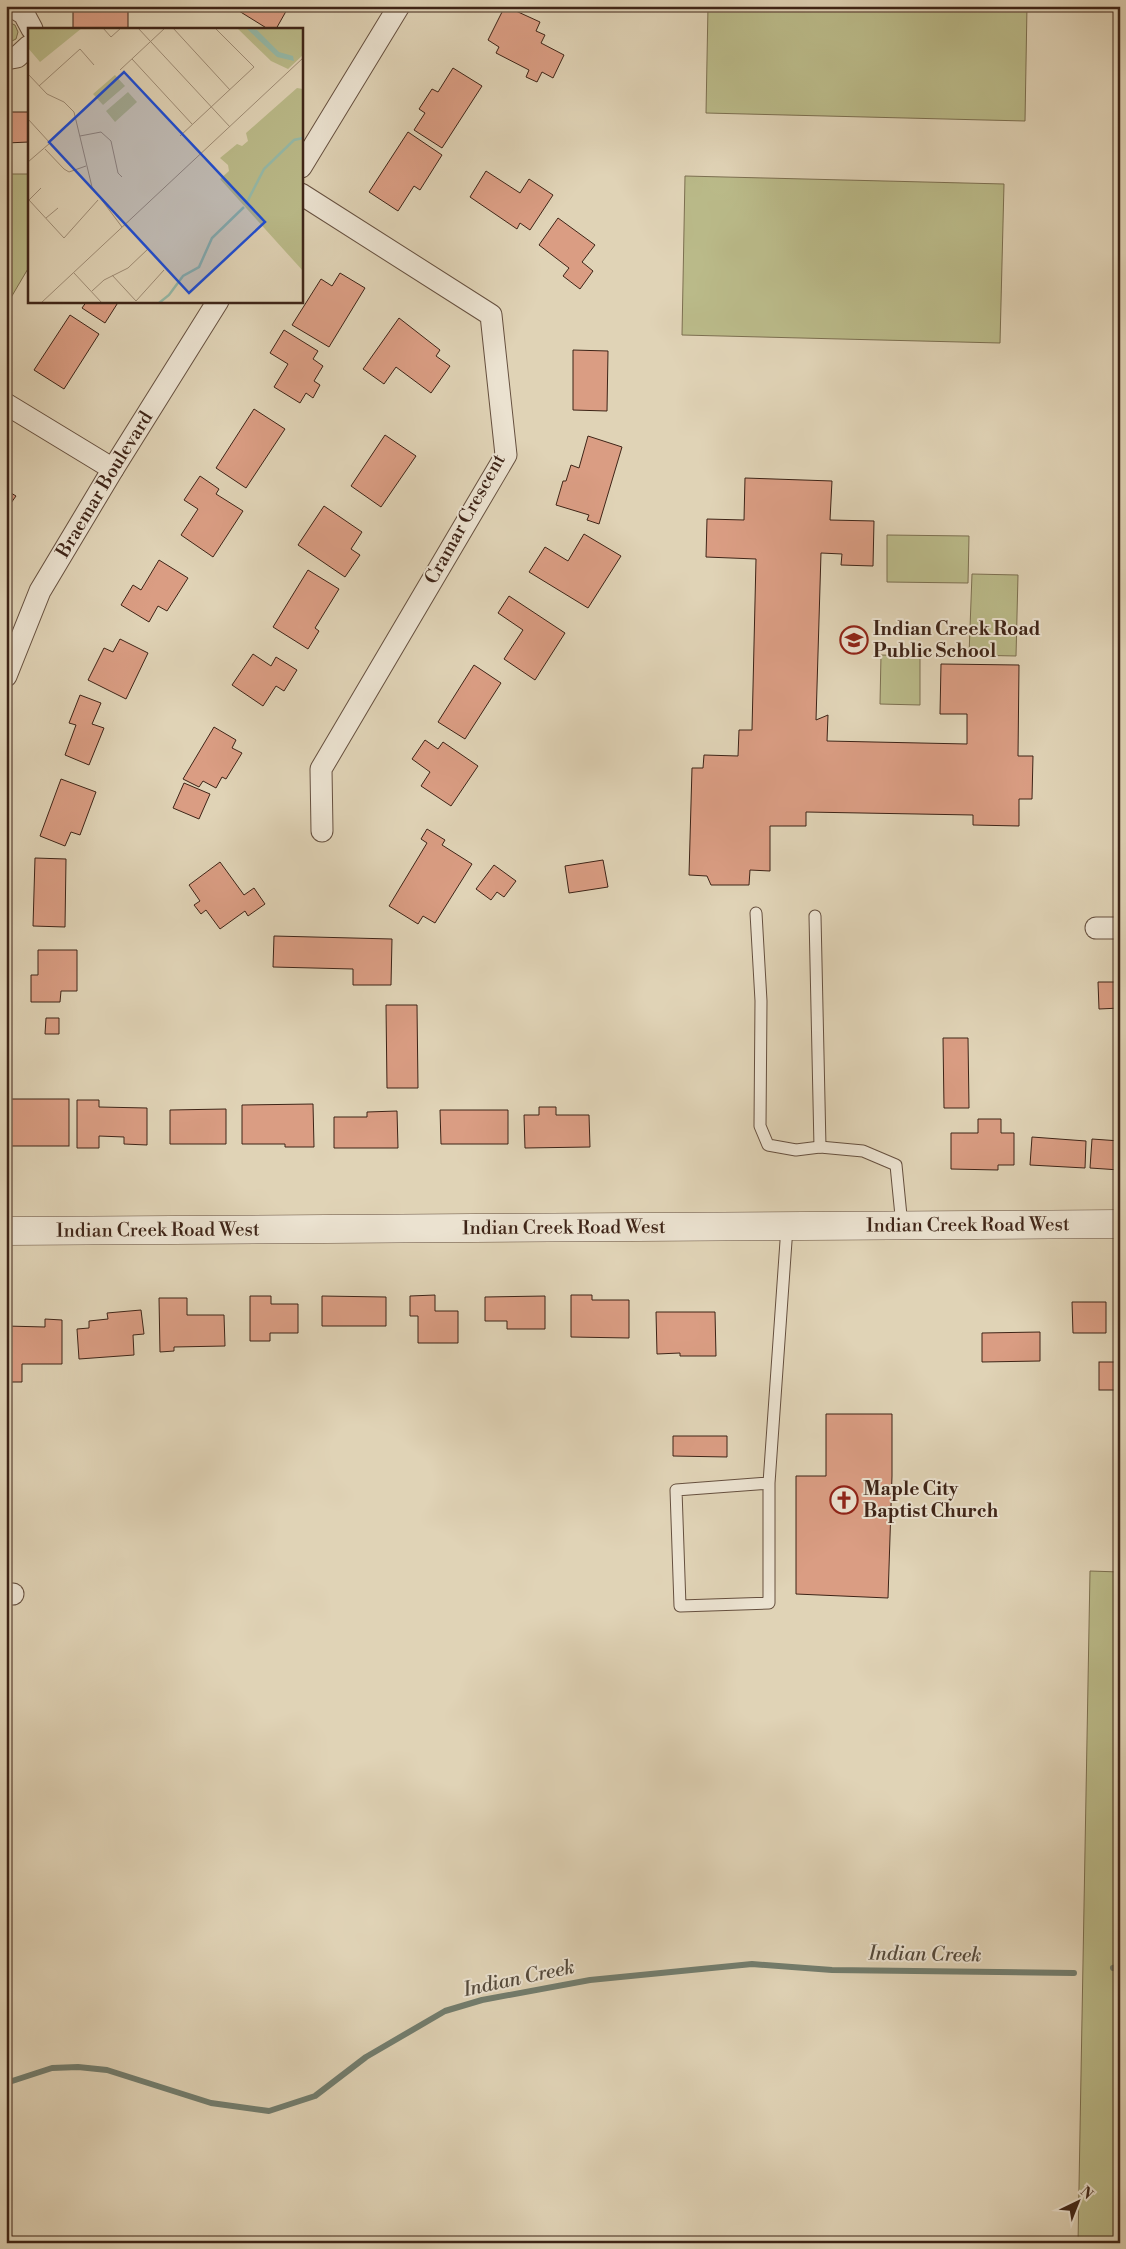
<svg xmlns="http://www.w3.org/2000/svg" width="1126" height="2249" font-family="'Libre Bodoni',serif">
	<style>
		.green { fill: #baba89; stroke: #7c6f50 }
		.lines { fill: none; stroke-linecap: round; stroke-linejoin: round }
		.stream { stroke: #727d6e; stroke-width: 6 }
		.building { fill: #da9d83; stroke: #3e2417 }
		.service-casing { stroke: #66503f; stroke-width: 13 }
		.minor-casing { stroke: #66503f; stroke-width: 23 }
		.tertiary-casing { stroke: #66503f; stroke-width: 29 }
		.service { stroke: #ebe2d0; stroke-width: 11 }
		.minor { stroke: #ebe2d0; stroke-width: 21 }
		.tertiary { stroke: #ebe2d0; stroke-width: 28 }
		.labels { text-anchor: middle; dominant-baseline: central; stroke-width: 4; stroke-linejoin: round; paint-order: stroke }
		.street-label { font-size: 19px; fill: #3e2417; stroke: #ebe2d0 }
		.poi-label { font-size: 19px; font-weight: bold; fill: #3e2417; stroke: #ebe2d0; text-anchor: start }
		.water-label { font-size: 20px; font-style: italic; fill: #54493b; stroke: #ebe2d0 }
		.inset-river { fill: none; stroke: #95b9a8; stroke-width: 2.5 }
		.inset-road { fill: none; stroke: #9f8d76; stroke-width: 1 }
		.view { fill: #1d4ed8; fill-opacity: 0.15; stroke: #1d4ed8; stroke-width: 2.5 }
		.inset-edge { fill: none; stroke: #3e2417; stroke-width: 2.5 }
	</style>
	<rect width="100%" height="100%" fill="#e0d3b6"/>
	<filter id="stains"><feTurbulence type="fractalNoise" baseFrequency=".004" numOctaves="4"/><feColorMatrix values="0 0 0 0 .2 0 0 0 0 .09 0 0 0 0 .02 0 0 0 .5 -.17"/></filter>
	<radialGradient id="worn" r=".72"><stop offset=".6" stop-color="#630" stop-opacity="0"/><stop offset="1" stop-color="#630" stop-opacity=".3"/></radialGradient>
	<g class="green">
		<path d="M708 6H1027L1025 121 706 113Z"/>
		<path d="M6 21 15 25 18 32 16 39 6 44Z"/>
		<path d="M6 174H29V267L6 306Z"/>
		<path d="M685 176 1004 184 1000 343 682 335Z"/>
		<path d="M887 535 969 536 968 583 887 582Z"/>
		<path d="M972 574 1018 575 1016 656 969 655Z"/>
		<path d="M881 655 920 656V705L880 704Z"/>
		<path d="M1090 1571 1120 1572V2243H1078Z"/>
	</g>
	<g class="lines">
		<g class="stream">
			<path d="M1113 1968 1120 1966"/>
			<path d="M6 2083 52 2068 78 2067 107 2070 211 2103 269 2111 315 2096 366 2057 445 2011 482 2000 590 1980 752 1964 832 1970 1074 1973"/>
		</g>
	</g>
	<g class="building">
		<path d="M241 6H289L276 29H268L239 11Z"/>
		<path d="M505 6 540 22 536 31 545 35 541 43 564 55 553 78 542 72 537 82 526 77 529 70 496 53 499 47 488 40Z"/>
		<rect x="73" y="9" width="55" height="20"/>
		<path d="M453 68 482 86 442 148 414 130 425 113 419 109 432 89 438 92Z"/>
		<path d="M6 112H29V142L6 143Z"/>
		<path d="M408 132 442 155 420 190 414 186 398 211 369 192Z"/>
		<path d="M486 171 520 193 529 179 553 195 530 230 520 223 517 229 470 197Z"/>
		<path d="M558 218 595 245 582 262 593 271 580 289 563 276 569 268 539 245Z"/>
		<path d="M340 273 365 288 329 347 292 325 321 279 332 286Z"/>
		<path d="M87 301H119L105 323 82 308Z"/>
		<path d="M70 315 99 334 64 389 34 370Z"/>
		<path d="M399 318 440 350 436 356 450 366 431 393 396 367 384 384 363 369Z"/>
		<path d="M284 330 318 351 313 359 323 366 314 381 320 385 313 398 306 393 300 403 274 387 288 364 270 353Z"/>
		<path d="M573 350 608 351 607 411 573 410Z"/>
		<path d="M254 409 285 429 246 488 216 468Z"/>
		<path d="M385 435 416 456 381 507 351 486Z"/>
		<path d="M588 436 622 447 599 524 587 520 589 515 556 505 563 481H566L571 465 579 468Z"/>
		<path d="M200 476 219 489 216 494 243 511 213 557 181 535 198 509 184 500Z"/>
		<path d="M745 478 832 481 830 520 874 521 873 566 841 565 842 554 821 553 816 720 828 715 827 741 967 744V714H940L941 664 1019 665 1018 756H1033L1032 799H1019V826L973 825V815L806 812V826H770V871L750 870 749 885H711L707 876 689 875 692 768H703L704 755 738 756 739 730H752L756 559 706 557 707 519 744 520Z"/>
		<path d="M6 490 16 496 6 510Z"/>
		<path d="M324 506 362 532 351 549 360 555 345 577 298 545Z"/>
		<path d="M584 534 621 556 588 608 529 572 545 547 568 561Z"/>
		<path d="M159 560 188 578 167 611 158 606 149 622 121 605 133 585 141 590Z"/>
		<path d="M308 570 339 589 315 628 319 631 308 649 273 627Z"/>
		<path d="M509 596 565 633 535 680 504 659 523 630 498 613Z"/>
		<path d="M120 639 148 653 126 699 88 680 104 648 113 652Z"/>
		<path d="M253 654 271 666 276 657 297 670 284 691 276 686 263 706 232 685Z"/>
		<path d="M474 665 501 683 465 739 438 722Z"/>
		<path d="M80 695 101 703 92 724 104 728 89 765 65 755 76 725 69 723Z"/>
		<path d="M214 727 236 740 232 748 242 753 226 779 222 777 216 788 203 781 199 787 183 779Z"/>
		<path d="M425 740 438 749 443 742 478 766 451 806 421 786 430 772 412 759Z"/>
		<path d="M61 779 96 792 80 835 71 832 65 846 40 836Z"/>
		<path d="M184 783 210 794 199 819 173 808Z"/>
		<path d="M427 829 445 840 442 845 472 864 435 923 423 916 418 924 389 906 427 843 421 839Z"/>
		<path d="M35 858 66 859 65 927 33 926Z"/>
		<path d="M603 860 608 887 569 893 565 866Z"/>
		<path d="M220 862 244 895 254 888 265 904 248 916 245 911 220 929 206 910 201 914 194 905 200 901 189 885Z"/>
		<path d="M494 865 516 881 504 897 497 892 491 900 476 889Z"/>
		<path d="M274 936 392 939 391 985H353V969L273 967Z"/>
		<path d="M38 950H77V991H61L60 1002H31V975H38Z"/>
		<path d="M1098 982H1120V1008L1099 1009Z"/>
		<path d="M386 1005H417L418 1088H387Z"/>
		<path d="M46 1018H59V1034H45Z"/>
		<path d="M943 1038H968L969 1108H944Z"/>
		<rect x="6" y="1099" width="63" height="47"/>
		<path d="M77 1100H99V1107L147 1108V1145L124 1144V1137L99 1136V1148H77Z"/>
		<path d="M313 1104 314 1147H285V1144H242V1105Z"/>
		<path d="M539 1107H556V1115H589L590 1147 525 1148 524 1115H539Z"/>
		<path d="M226 1109V1144H170V1110Z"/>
		<path d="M440 1110H508V1144H441Z"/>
		<path d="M397 1111 398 1148H334V1117H367V1112Z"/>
		<path d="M978 1119H1001V1133H1014V1165H998V1170L951 1169V1133H978Z"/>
		<path d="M1032 1137 1086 1141 1085 1168 1030 1165Z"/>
		<path d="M1092 1139 1120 1141V1170L1090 1168Z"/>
		<path d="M435 1295V1311H458V1343H418V1316H410V1296Z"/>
		<path d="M571 1295H592V1300H629V1338L571 1337Z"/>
		<path d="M250 1296H271V1304H298V1333H270V1341H250Z"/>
		<path d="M322 1296 386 1297V1326H322Z"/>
		<path d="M545 1296V1329H507V1321H485V1297Z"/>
		<path d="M159 1298H187V1315H224L225 1346 174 1347V1351L160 1352Z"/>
		<path d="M1072 1302H1106V1333H1073Z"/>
		<path d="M141 1310 144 1334 133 1335 134 1355 79 1359 77 1329 89 1328V1321L108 1319 107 1313Z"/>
		<path d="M656 1312H715L716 1356H680V1353L657 1354Z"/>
		<path d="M45 1319 62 1320V1364H22V1382H6V1326L45 1327Z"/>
		<path d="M1040 1332V1361L982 1362V1333Z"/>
		<rect x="1099" y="1362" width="21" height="28"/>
		<path d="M826 1414H892V1476L888 1598 796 1594V1476H826Z"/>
		<path d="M673 1436H727V1457L673 1456Z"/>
	</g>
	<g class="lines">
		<g class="service-casing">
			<g id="service">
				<path d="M756 913 761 1001 760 1126 768 1145 796 1150 820 1147 863 1151 896 1165 902 1226"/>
				<path d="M815 916 820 1147"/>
				<path d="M769 1483 676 1490 680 1606 769 1603V1483L787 1227"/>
			</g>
		</g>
		<g class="minor-casing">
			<g id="minor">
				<path d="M11 6 24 14 32 29"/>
				<path d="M6 59 17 57 29 46"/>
				<path d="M301 167 399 6"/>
				<path d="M301 194 491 315 506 455 321 769 322 831"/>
				<path d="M6 404 113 469"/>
				<path id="s1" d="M6 676 40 591 113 469 218 301"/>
				<path d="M1096 928H1120"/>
				<path d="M6 1594H13"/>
			</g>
		</g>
		<g class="tertiary-casing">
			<g id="tertiary">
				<path id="s2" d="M6 1231 1120 1224"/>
			</g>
		</g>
		<use href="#service" class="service"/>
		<use href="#minor" class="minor"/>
		<use href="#tertiary" class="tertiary"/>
	</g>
	<defs>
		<g id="school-ring" transform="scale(1.4375)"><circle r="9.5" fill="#ebe2d0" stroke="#8f2418" stroke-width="1.5"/><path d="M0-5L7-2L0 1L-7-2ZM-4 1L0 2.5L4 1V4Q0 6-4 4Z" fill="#8f2418"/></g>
		<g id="church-ring" transform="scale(1.4375)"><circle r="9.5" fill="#ebe2d0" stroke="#8f2418" stroke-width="1.5"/><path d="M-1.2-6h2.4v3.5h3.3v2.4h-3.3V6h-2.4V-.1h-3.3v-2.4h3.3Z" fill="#8f2418"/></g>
	</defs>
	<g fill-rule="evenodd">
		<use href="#school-ring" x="854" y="640"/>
		<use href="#church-ring" x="844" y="1500"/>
	</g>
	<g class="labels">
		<g class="street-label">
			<text stroke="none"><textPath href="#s1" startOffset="216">Braemar Boulevard</textPath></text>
			<text transform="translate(465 519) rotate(-61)">Cramar Crescent</text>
			<text stroke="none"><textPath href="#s2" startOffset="962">Indian Creek Road West</textPath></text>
			<text stroke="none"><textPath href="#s2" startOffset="558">Indian Creek Road West</textPath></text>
			<text stroke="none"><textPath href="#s2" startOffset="152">Indian Creek Road West</textPath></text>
		</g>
		<g class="poi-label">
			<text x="873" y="629">Indian Creek Road<tspan x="873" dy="22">Public School</tspan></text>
			<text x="863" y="1489">Maple City<tspan x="863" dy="22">Baptist Church</tspan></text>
		</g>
		<g class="water-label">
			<text transform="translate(925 1955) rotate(1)">Indian Creek</text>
			<text transform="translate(519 1979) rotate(-12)">Indian Creek</text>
		</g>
	</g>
	<g transform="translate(28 28)">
		<rect width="275" height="275" fill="#e0d3b6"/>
		<path d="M0 0H54L12 34 0 20ZM209 0H274L275 27 260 41 243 33ZM87 47 97 58 75 77 65 66ZM269 60 275 61V243L192 151 201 143 200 137 192 130 209 116 214 118 220 113 218 105ZM100 64 109 74 87 94 78 83Z" fill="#baba89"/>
		<path d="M218 0 229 2 251 24 265 28 266 33 249 29Z" fill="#95b9a8"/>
		<path class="inset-river" d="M218 176 236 141 266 112 275 110M131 275 141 267 155 248 171 239 184 210 216 179"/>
		<path class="inset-road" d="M75 0 83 9 93 0M110 0 202 99M145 0 202 62M104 31 164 96M92 42 137 0M0 46 19 66 36 74 46 84 64 159 94 199M11 58 52 21 66 37M0 91 22 115 0 134M52 108 73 104 83 113 90 145 94 149M152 108 226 39 187 0M17 121 36 141 41 144 58 138M1 172 36 210 70 172M1 172 13 160M18 190 30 180M46 245 74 275M84 247 108 273 136 242M64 263 76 252 100 240 121 220M13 275 275 30"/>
		<path class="view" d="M96 44 237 194 161 265 21 114Z"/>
		<rect width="275" height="275" class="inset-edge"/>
	</g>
	<rect width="1126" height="2249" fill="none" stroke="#e0d3b6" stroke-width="25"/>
	<rect x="8" y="8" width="1111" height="2234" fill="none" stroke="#3e2417" stroke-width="2.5"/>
	<rect x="12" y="12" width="1101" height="2224" fill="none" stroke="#3e2417"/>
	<g transform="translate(1078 2202) rotate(43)" stroke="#ebe2d0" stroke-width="4" paint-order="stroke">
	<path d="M0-4L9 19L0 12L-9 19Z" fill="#3e2417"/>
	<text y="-8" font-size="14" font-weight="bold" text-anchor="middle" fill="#3e2417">N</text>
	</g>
	<rect width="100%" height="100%" filter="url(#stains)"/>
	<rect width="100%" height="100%" fill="url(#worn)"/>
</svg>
